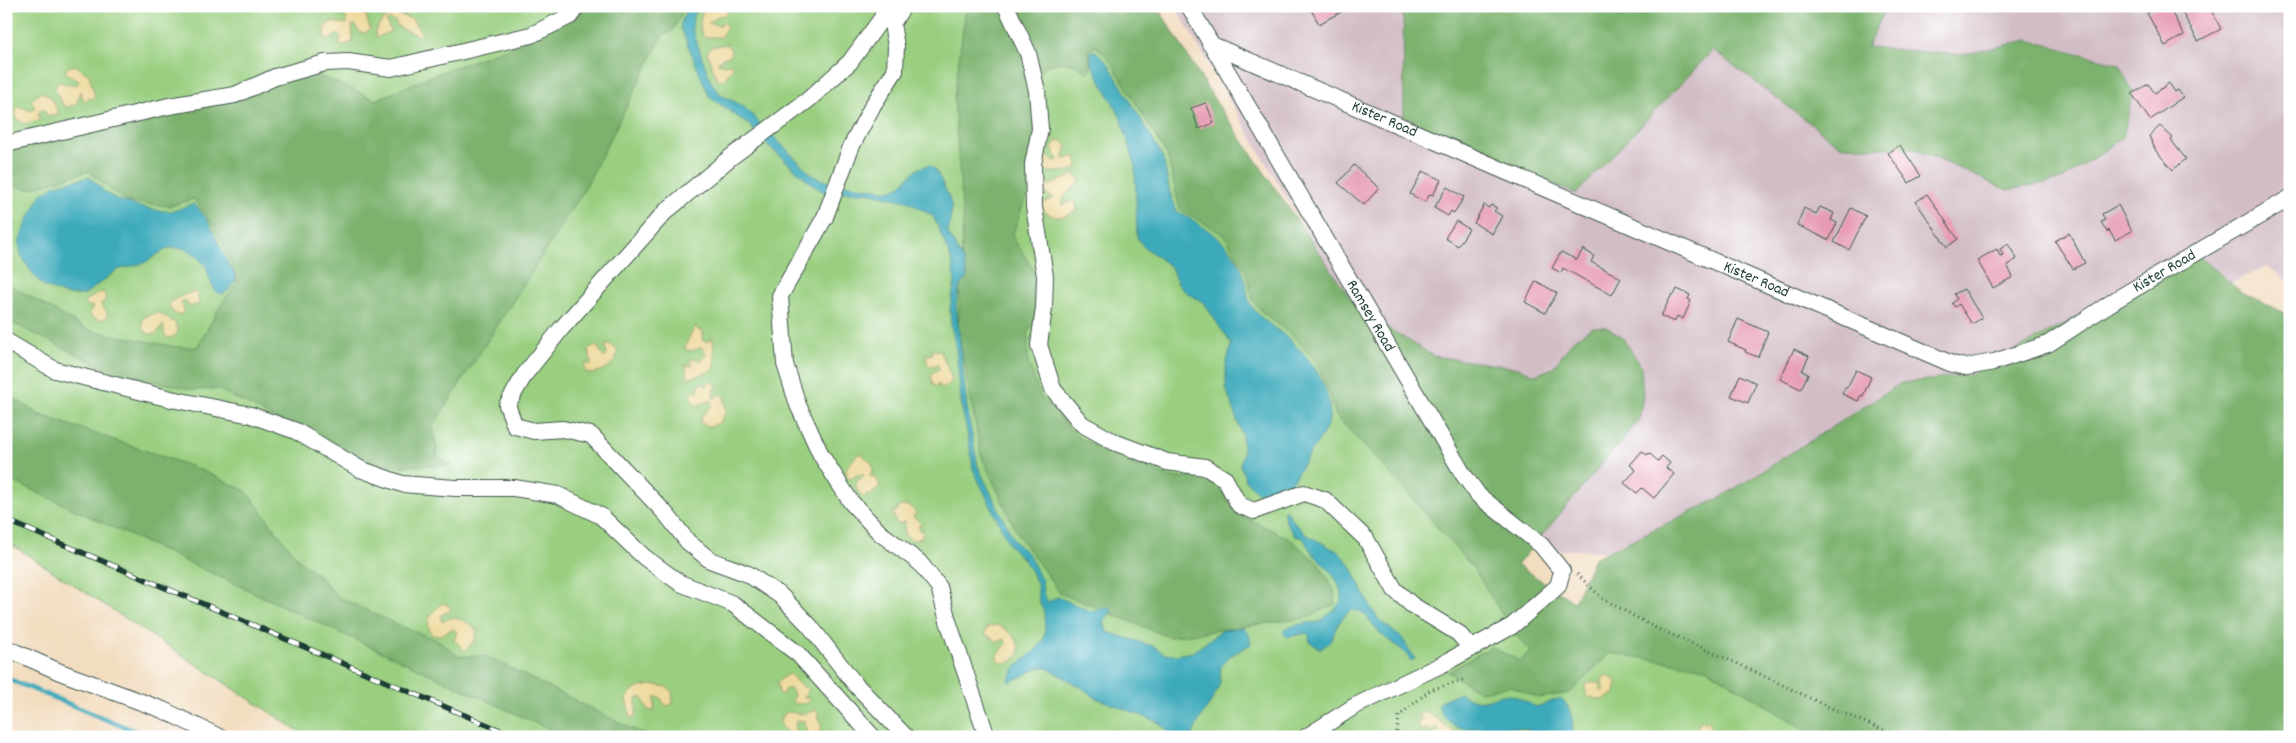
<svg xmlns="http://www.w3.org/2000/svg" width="2296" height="743" font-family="Dekko,sans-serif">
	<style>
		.industrial { fill: #d2bdc6 }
		.green { fill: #9acf80; stroke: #5c865a }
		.forest { fill: #7bb26e; stroke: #4d7851 }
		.sand { fill: #eeda9e; stroke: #868c69 }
		.water { fill: #3daabc; stroke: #2e7478 }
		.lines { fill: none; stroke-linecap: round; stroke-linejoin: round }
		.stream { stroke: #3daabc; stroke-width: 5 }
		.building { fill: #e79cb3 }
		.minor-casing { stroke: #3f5549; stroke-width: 18 }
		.path { stroke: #3f5549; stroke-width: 3; stroke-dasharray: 1 4; stroke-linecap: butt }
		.minor { stroke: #fff; stroke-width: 16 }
		.rail-casing { stroke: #1f3d34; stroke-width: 5.5 }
		.rail { stroke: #fff; stroke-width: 4; stroke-dasharray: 11; stroke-linecap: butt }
		.labels { text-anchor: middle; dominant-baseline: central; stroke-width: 4; stroke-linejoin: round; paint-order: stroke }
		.street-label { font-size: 16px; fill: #1f3d34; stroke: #fff }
	</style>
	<rect width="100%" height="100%" fill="#fff"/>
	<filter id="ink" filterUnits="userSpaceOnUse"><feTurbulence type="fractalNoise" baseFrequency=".02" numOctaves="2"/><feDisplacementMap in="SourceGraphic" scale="10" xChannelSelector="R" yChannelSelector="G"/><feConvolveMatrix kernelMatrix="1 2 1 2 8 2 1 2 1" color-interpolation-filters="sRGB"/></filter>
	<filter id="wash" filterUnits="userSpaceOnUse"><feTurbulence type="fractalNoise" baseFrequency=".0096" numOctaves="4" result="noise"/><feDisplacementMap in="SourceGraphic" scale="20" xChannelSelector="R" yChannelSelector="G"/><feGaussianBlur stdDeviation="1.12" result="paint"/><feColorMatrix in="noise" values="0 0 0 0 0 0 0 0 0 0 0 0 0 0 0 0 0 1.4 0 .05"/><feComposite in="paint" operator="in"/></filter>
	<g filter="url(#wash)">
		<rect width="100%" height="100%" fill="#f2ddc0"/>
		<path class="industrial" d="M1175 6H2290V282L2267 266 1672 553 1490 548Z"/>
		<path class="green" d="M6 6H1155L1478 565 1900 737H308L6 541Z"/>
		<g class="forest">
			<path d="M582 6H686L672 31 663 35 584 190 433 426 438 457 452 465 401 466 341 459 312 438 218 389 194 390 150 380 128 379 6 320V283L88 330 176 347H197L222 303 238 282C226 248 217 228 194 199L170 206 127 202 88 171 29 189 6 184V152L116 126 222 104 307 70 376 100 436 74 520 44Z"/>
			<path d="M966 6H1157L1216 102 1358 309 1433 356 1519 368 1535 375 1553 368 1574 339 1593 327H1606L1623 338 1641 366 1643 395 1639 420 1517 565 1574 602 1594 558 1720 498 1901 383 1970 375 2196 253 2241 292 2290 316V737H1817L1706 668 1610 653 1570 693 1539 698 1510 686 1480 692 1448 672 1491 647 1520 661 1531 652 1513 632 1474 569 1388 471 1336 416 1330 395 1316 361 1295 338 1262 312 1253 301 1246 272 1224 235 1180 209 1167 155 1110 60 1096 46 1089 50 1091 69 1087 72C1071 61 1063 61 1045 66L1034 85 1036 116 1029 189 1012 236 1041 282 1040 312 1028 333V363L1041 397 1079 438 1128 462 1173 478 1213 477 1236 513 1290 539 1319 564 1334 589 1335 604 1305 618 1169 637 1060 593 1018 535 981 455 958 330 963 220 954 99Z"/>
			<path d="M1403 6H1887L1867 47 1962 55 2028 40 2119 64 2133 93 2123 137 2062 180 2007 190 1915 149 1840 146 1713 50 1576 194 1404 117Z"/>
			<path d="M6 393 38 414 196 468 246 491 296 557 318 575 338 597 398 625 440 641 458 656H486L624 725 651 737H566L6 478Z"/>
		</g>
		<g class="sand">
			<path d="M724 6 727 12 725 15 718 16 708 23 721 25 722 22 727 26 721 37H704C698 28 699 16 705 7Z"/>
			<path d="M349 12H360L366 15 370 29 365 33H360L355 25H352L353 42 342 46 339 45 341 37 337 34 330 40 325 39V27L331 22 347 24 345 15Z"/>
			<path d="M394 13 412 19 422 34 419 36 398 27 396 22 390 19 386 21 391 31 376 38 375 32C380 23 384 17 394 13Z"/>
			<path d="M727 44 731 50 730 56 722 58V61L718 60V63L724 65 731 64 733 67 724 80 717 79 707 53 711 47Z"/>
			<path d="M75 65 89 75 95 97 84 101 80 91 77 103 69 107 64 106 55 91 57 82 77 85 79 81 65 72 68 67Z"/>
			<path d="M41 92C51 95 56 105 58 114L52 116 46 115 45 110H40L38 115 41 119 25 124 17 119 15 111 19 106 31 111 35 107 31 100Z"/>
			<path d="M1056 141H1062L1067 146 1063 159 1076 156 1078 165 1075 170C1063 171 1049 175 1039 168L1042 157 1045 155 1055 161 1058 160 1052 148Z"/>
			<path d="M1075 174 1080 180C1076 190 1064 192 1062 203L1064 205 1072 201 1076 203 1077 209C1066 219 1051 220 1041 207L1043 203 1054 198C1048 193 1041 197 1039 187L1042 182 1050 185Z"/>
			<path d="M104 292 106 300 100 304 107 312V318L100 320 91 317 90 311 93 307 91 305 89 307 84 302 99 293Z"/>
			<path d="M196 292 198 295 199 304 190 307 185 300 181 302 184 310 182 314 178 315C172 312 167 308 171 301L189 293Z"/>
			<path d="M158 312 175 323 178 332 175 336 168 338 165 336 163 325 156 334C145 335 140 328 143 318Z"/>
			<path d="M695 326 699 331 703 330V341L708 342 711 338H713L715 365 710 372 688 378 685 364 689 366 692 365 689 359 693 360 696 358 701 361 706 354 702 347 691 351 685 349C686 340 692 335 695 326Z"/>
			<path d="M610 344 617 350C618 365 604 369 592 374L585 372V363L590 365 592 363 588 350 592 346 598 347 604 358 607 355 605 346Z"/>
			<path d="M933 349 941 352 952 379 949 385 941 388 938 383V387L933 385 931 377 933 372 939 369 938 365 928 366 926 354 931 355 933 352 931 350Z"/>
			<path d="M708 382H714L718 388 714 389 713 398 721 394 724 396 726 412 719 423 710 427 701 423V417L712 405 711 401 696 405 692 400 691 391 692 389 695 392H698L699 384 705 383V386H707Z"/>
			<path d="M858 454H862L872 464 873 473 870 475 871 477 874 476 879 483V488L869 496 867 493 865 498C859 494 856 491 856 483L864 475H857L851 479 847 476 846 468Z"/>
			<path d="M903 506H910L916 513 913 517 922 524 918 526 920 531 923 528 922 538 912 540 904 534 905 521 900 524 896 523 892 511 896 512 898 507Z"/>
			<path d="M443 603 449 606 451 610 441 615V621L454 617 471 624 477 631 474 641 465 651 454 640 457 632 453 629 440 635H432C423 621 432 611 443 603Z"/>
			<path d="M997 625C1010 631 1021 640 1019 655 1010 662 1008 666 997 660V655L1006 645 1005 639 998 642 985 634 987 627Z"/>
			<path d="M788 674C794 676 794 680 799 684 803 688 805 686 809 690L804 697 809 698V701L804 704 792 703 794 694 791 689H785L782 695 779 694 777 682Z"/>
			<path d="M1605 676H1609L1617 682 1615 693 1604 700 1587 697 1585 688 1587 683H1600V691H1603L1602 679Z"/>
			<path d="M655 685 667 687 672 691 673 704 666 706 660 697H655L654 711 648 710 642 697 636 699V716L631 718 626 699C633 687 642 686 655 685Z"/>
			<path d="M817 710 822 730 816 737H808L804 721 796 720 795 733 786 732 780 723 781 717 787 712 802 714Z"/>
			<path d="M1423 711C1431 713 1453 731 1458 737H1432V733L1440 731 1436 727 1430 731 1425 727V730L1422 731 1417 723 1424 719 1417 716Z"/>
			<path d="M1702 720 1705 723 1709 720 1711 728 1706 731 1709 736 1720 728 1723 730 1726 737H1696L1695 730Z"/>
		</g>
		<g class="water">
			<path d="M691 6H698L693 17 692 29 711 82 721 95 743 106 812 175 828 182 890 191C909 185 907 169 930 165L937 172 948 195 952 208 948 233 964 262 967 276 965 281 960 286 956 305 967 408 978 467 1015 542 1029 555 1042 581 1043 593 1048 602 1058 597 1090 611 1109 607 1112 610 1104 621 1107 632 1153 646 1165 654 1176 655 1193 652 1223 630 1243 627 1249 634 1251 644 1230 656 1221 666C1220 672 1221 680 1219 686 1212 704 1198 718 1192 737H1175L1158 722 1096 698 1081 687 1047 668 1040 667 1010 682 1008 681 1016 667 1036 650 1043 641 1045 631 1044 611 1039 602 1037 583 1025 561 1010 546 973 469 969 441 962 409 956 349 951 325 950 308 955 282 952 261 938 227 933 216 907 201 866 192H824L813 185 764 142 749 125 709 96 680 26 684 15Z"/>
			<path d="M1091 51H1096L1108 63 1163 157 1170 193 1177 211C1208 230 1234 242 1245 279 1248 289 1246 299 1253 308 1263 322 1281 331 1293 343 1313 360 1336 396 1328 423 1325 434 1310 452 1304 462 1291 484 1286 495 1258 493L1246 481 1240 464 1243 453 1242 435 1226 388V366L1231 344 1204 303 1183 290 1178 284 1171 267 1143 246 1137 237 1135 164 1120 116 1091 63Z"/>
			<path d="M88 177C97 181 98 187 105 192 117 202 156 213 172 211 179 210 186 205 194 204 211 220 214 235 224 255 228 265 234 270 236 280L229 290 223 294 216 292 210 281 206 266 196 255 183 248H168L144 263 117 270 84 295H66L43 286 30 270 21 255 19 242 29 217 41 195 55 185Z"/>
			<path d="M1287 510 1291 518 1305 534 1339 552 1351 566 1371 608 1380 621 1402 638 1415 659 1411 661C1402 647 1394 645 1382 635 1371 626 1360 595 1342 619 1332 631 1336 640 1320 649L1310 642 1309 635 1307 633 1287 637 1284 634V630C1296 624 1305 623 1319 622L1335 609 1342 600C1339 566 1313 564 1304 538L1295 536 1286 522 1283 511Z"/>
			<path d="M1460 693C1487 711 1492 690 1514 696 1521 698 1529 704 1536 707L1561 698C1572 709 1574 721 1572 737H1539C1531 722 1476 730 1459 728 1449 722 1442 717 1438 706L1444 699Z"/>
		</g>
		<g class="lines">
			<path class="stream" d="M6 678 149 737"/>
		</g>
		<g id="blocks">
			<g class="building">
				<path d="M1309 6H1352L1319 24Z"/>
				<path d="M2160 6H2168L2184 35 2165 46 2147 13Z"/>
				<path d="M2193 6H2209L2221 29 2198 41 2182 12Z"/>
				<path d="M2169 83 2175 92 2178 90 2183 97 2150 120 2132 94 2148 84 2155 93Z"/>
				<path d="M1206 103 1214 123 1199 129 1191 108Z"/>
				<path d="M2160 126 2173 138 2171 140 2186 159 2173 170 2156 151 2149 136Z"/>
				<path d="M1900 145 1921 176 1909 183 1888 153Z"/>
				<path d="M1354 165 1379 188 1364 205 1338 183Z"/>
				<path d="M1423 171 1441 180 1433 195 1430 194 1425 202 1410 194Z"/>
				<path d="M1447 187 1464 197 1454 213 1451 211 1448 216 1434 208Z"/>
				<path d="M1927 194 1958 239 1947 247 1916 202Z"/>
				<path d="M1484 205 1489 208 1491 205 1497 208 1494 211 1502 216 1492 234 1474 223Z"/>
				<path d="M2118 205 2132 231 2115 240 2109 230 2107 232 2101 222 2105 220 2102 214Z"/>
				<path d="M1820 207 1834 213 1831 220 1837 223 1829 240 1797 225 1804 208 1816 214Z"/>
				<path d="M1851 208 1866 216 1849 250 1834 242Z"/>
				<path d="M1456 221 1469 229 1458 246 1445 238Z"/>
				<path d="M2069 233 2085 263 2073 269 2055 241Z"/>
				<path d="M2008 244 2017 259 2007 265 2013 277 1993 288 1977 260 1997 249 2000 256 2003 255 2000 249Z"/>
				<path d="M1583 249 1594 256 1591 262 1621 278 1612 295 1563 268 1561 273 1552 268 1561 252 1577 260Z"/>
				<path d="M1536 281 1557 293 1545 313 1525 302Z"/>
				<path d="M1677 289 1690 295 1688 299 1691 301 1683 319 1677 316 1674 322 1661 316 1672 294 1674 295Z"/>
				<path d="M1964 289 1982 318 1972 324 1959 304 1955 307 1952 303 1957 299 1954 294Z"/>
				<path d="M1738 319 1768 332 1758 357 1745 352 1746 350 1728 342Z"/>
				<path d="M1794 349 1809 356 1802 371 1808 374 1801 389 1780 379Z"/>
				<path d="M1856 370 1871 377 1863 396 1861 395 1858 401 1842 394 1845 387 1847 388Z"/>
				<path d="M1740 375 1756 383 1748 403 1731 396Z"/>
				<path d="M1642 451 1647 455 1649 453 1658 461 1662 456 1670 463 1666 468 1674 474 1654 498 1642 488 1637 493 1624 483 1636 470 1630 465Z"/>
			</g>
		</g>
	</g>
	<g filter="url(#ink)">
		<use href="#blocks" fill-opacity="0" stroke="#3f5549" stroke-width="1"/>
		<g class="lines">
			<g class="minor-casing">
				<g id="minor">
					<path d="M885 6 882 18 850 62 808 100 731 157 665 212 561 329 525 374 507 405 515 426 534 431 563 429 591 435 666 514 688 542 710 560 748 574 781 596 809 625 855 684 906 737"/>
					<path d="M903 6 892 24 896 46 895 71 873 105 851 147 825 217 780 296 785 364 798 405 821 455 851 502 880 533 919 562 939 587 948 621 987 737"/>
					<path d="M1006 6 1028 53 1037 91 1040 129 1033 164 1034 207 1045 276 1044 308 1039 345 1053 389 1082 424 1114 442 1167 462 1205 467 1225 479 1239 505 1254 511 1304 493 1325 500 1366 539 1395 590 1412 605 1458 633 1471 648"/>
					<path id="s1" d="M1189 6 1463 474 1479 496 1541 545 1562 571 1558 586 1512 626 1443 664 1355 706 1306 737"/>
					<path id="s2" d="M1210 44 1952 364 1966 367 1994 362 2048 344 2117 299 2290 198"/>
					<path d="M6 144 169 106 235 95 275 77 325 63 348 62 391 68 531 35 570 16 577 6"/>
					<path d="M6 341 55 370 171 399 251 415 296 431 360 469 402 484 455 488H514L558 495 601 516 644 557 680 583 733 604 798 654 873 737"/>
					<path d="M6 648 60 672 163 710 219 737"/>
				</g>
			</g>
			<g class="path">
				<path d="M1577 574 1603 599 1654 627 1732 661 1833 709 1900 737"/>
				<path d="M1396 737 1399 716 1430 690 1466 679"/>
			</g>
			<use href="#minor" class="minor"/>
			<g class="rail-casing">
				<path id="rail" d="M6 520 516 737"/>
			</g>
			<use href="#rail" class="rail"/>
		</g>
	</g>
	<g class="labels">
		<g class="street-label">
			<text stroke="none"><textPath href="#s2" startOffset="190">Kister Road</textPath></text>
			<text stroke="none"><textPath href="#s2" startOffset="1045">Kister Road</textPath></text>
			<text stroke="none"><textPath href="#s2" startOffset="595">Kister Road</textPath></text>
			<text stroke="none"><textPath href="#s1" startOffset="359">Ramsey Road</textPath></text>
		</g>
	</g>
	<rect width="2296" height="743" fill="none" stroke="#fff" stroke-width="25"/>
</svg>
